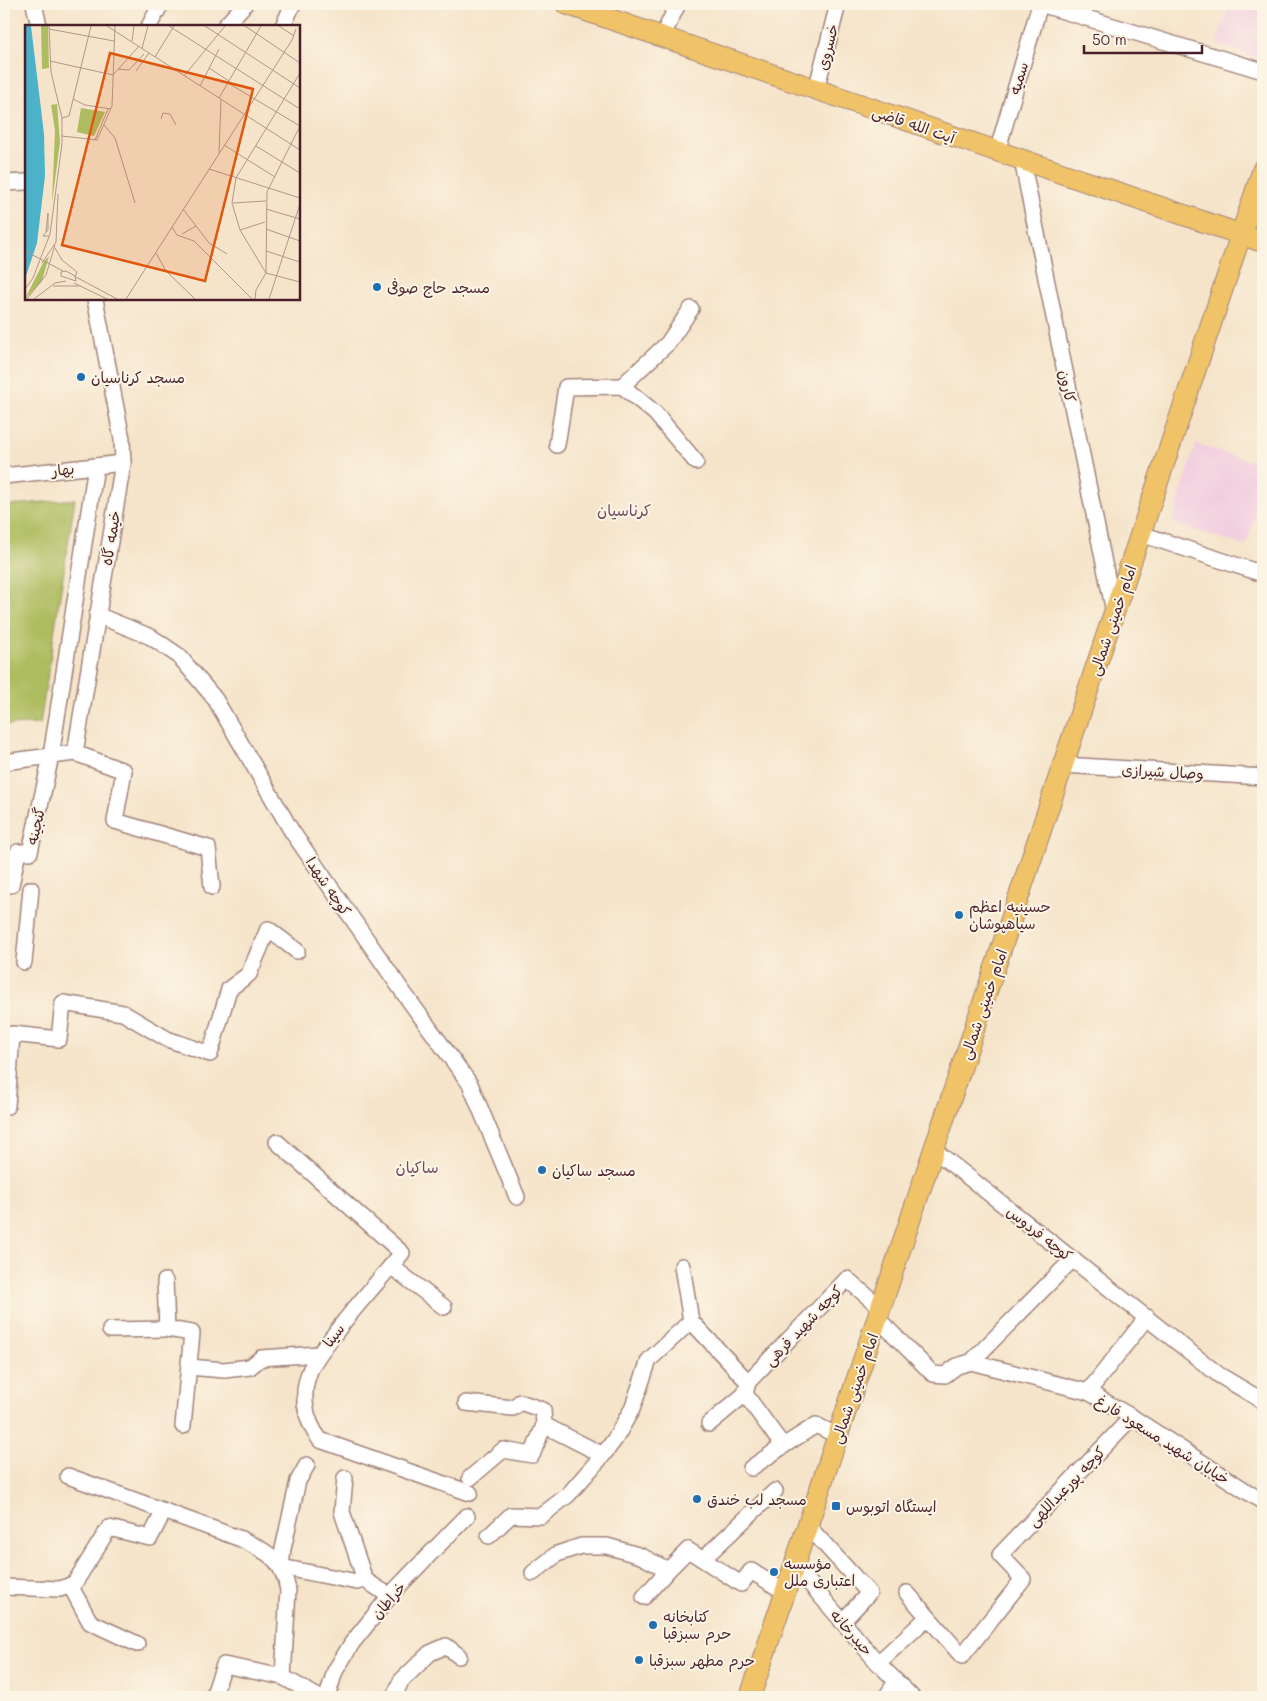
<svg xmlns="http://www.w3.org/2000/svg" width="1267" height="1701" font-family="Mali,'Playpen Sans Arabic',sans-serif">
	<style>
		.built { fill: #f2cfe0 }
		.green { fill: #adbc5f; stroke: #7c6e45 }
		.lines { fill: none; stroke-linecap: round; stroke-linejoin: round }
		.minor-casing { stroke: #a0827a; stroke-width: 18 }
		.major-casing { stroke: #a0827a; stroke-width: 22 }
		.minor { stroke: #fff; stroke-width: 15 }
		.major { stroke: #f0c369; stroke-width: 20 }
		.poi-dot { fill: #1f6fb2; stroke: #fcf5e5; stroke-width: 2 }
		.labels { text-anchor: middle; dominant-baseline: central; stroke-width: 4; stroke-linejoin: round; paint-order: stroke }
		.street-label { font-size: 15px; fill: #4a1f2b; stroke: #fcf5e5 }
		.poi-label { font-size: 15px; fill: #4a1f2b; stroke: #fcf5e5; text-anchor: start }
		.neighbourhood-label { font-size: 16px; fill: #724b60; stroke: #fcf5e5 }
		.inset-road { fill: none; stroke: #b1958a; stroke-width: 1 }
		.view { fill: #e0560e; fill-opacity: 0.15; stroke: #e0560e; stroke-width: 2.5 }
		.inset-edge { fill: none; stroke: #4a1f2b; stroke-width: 2.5 }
	</style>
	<rect width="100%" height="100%" fill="#fcf5e5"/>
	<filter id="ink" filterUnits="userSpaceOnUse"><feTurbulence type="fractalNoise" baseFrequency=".02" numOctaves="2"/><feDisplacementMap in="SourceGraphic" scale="10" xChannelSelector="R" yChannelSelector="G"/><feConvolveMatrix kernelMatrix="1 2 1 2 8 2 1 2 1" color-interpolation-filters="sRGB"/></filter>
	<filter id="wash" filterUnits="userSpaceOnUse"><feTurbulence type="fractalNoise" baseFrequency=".0096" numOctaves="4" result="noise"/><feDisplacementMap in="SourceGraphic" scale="20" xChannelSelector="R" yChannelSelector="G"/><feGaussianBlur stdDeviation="1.12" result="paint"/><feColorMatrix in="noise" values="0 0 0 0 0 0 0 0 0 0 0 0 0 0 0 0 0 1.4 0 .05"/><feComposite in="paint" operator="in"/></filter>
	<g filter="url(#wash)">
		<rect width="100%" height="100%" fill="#f5e4ca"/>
		<g class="built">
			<path d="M1230 4H1263V60L1216 44Z"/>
			<path d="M1196 444 1263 465V492L1246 546 1172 523Z"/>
		</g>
		<path class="green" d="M75 499 40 724 4 725V506Z"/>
	</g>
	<g filter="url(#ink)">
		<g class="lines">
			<g class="minor-casing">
				<g id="minor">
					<path d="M34 4 39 26"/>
					<path d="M1040 4 1263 71"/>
					<path d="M149 26 161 4"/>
					<path d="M225 26 245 4"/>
					<path d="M283 26 293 4"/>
					<path d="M662 37 678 4"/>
					<path d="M816 90 838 4"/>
					<path d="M997 152 1040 4"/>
					<path d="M1022 160 1114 612"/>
					<path d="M4 183 26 182"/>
					<path d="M622 386 668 343 691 309"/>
					<path d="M557 445 566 387 622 386 655 413 696 462"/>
					<path d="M4 476 123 463"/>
					<path d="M1141 534 1263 574"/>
					<path d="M97 615 151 637 179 656 215 699 291 830 403 992 470 1084 517 1197"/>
					<path d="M75 753 123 463 122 439 95 299"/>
					<path d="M4 762 75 753 124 771 115 821 208 848 212 887"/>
					<path d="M1063 765 1263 777"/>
					<path d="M11 885 18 852H30L51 756 96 466"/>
					<path d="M24 962 31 889"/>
					<path d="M7 1106 12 1034 59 1039 63 1003 123 1013 167 1039 210 1054 229 989 249 974 268 929 297 951"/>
					<path d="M277 1142 402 1253C379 1281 354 1307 333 1336 325 1346 317 1356 311 1368 300 1393 304 1419 320 1440L470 1493"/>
					<path d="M934 1150 1219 1375 1263 1401"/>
					<path d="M391 1266 444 1307"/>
					<path d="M165 1281 167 1329 192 1333 183 1426"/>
					<path d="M877 1318 933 1374 945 1375 957 1366 971 1362 1088 1392 1132 1417 1263 1502"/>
					<path d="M691 1321 748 1382 745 1394 783 1446 816 1425 838 1436"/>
					<path d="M110 1330 167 1329"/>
					<path d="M971 1362 1073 1259"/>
					<path d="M189 1367 224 1370 250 1367 261 1358 319 1354"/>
					<path d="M748 1382 847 1279 881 1308"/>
					<path d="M1088 1392 1147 1317"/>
					<path d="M466 1403 513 1408 520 1402 543 1410 544 1425"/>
					<path d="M709 1424 745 1394"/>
					<path d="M307 1465 298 1481 283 1549 281 1567 357 1582 365 1580 390 1596"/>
					<path d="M751 1468 783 1446"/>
					<path d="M68 1476 241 1539C268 1553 282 1557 288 1590L283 1677"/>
					<path d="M345 1478 342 1512 365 1580"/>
					<path d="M470 1478 503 1450 532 1455 544 1425 603 1455"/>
					<path d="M808 1526 869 1593 842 1622"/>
					<path d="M489 1536 511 1515 541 1516 568 1495 603 1455 615 1439 632 1409 649 1360 691 1321 682 1266"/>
					<path d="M703 1559 775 1491"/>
					<path d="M794 1565 878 1663 912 1697"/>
					<path d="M668 1570 688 1550 741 1584 751 1571 785 1592"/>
					<path d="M533 1573 557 1554 581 1546H607L641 1556 668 1570 644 1597"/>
					<path d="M70 1585 90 1622 137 1644"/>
					<path d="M4 1587 60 1589 74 1584 109 1528 150 1538 164 1511"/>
					<path d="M907 1593 962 1656 1023 1579 1000 1555 1132 1417"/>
					<path d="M878 1663 928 1617"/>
					<path d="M213 1697 224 1665 283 1677 318 1697"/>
					<path d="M327 1697 335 1671 352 1643 394 1591 467 1516"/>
					<path d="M394 1697 401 1681 430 1653 446 1646 459 1656"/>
					<path d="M886 1697 896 1682"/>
				</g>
			</g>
			<g class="major-casing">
				<g id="major">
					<path d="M566 4 1263 242"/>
					<path d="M750 1697 1263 169"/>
				</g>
			</g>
			<use href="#minor" class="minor"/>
			<use href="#major" class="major"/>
		</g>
	</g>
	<g class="poi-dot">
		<circle cx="377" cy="287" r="5"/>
		<circle cx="81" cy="377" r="5"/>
		<circle cx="959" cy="915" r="5"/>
		<circle cx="542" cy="1170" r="5"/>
		<circle cx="697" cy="1499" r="5"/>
		<rect x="831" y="1501" width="10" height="10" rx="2.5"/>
		<circle cx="774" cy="1572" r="5"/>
		<circle cx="653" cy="1625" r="5"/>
		<circle cx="639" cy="1660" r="5"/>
	</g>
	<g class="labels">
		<g class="street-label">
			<text transform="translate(827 47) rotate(-76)">خسروی</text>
			<text transform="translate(1018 78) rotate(-74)">سمیه</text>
			<text transform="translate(914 124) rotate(19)">آیت الله قاضی</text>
			<text transform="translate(1068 386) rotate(78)">کارون</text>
			<text transform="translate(63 469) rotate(-6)">بهار</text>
			<text transform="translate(110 538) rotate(-81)">خیمه گاه</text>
			<text transform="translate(1112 620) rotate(-71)">امام خمینی شمالی</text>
			<text transform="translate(1163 771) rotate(3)">وصال شیرازی</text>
			<text transform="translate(35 826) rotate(-77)">گنجینه</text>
			<text transform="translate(329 886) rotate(56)">کوچه شهدا</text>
			<text transform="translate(983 1004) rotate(-71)">امام خمینی شمالی</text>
			<text transform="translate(1040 1233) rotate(38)">کوچه فردوس</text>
			<text transform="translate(803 1325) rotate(-46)">کوچه شهید فرهی</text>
			<text transform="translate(333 1335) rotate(-53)">سینا</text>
			<text transform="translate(854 1388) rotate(-71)">امام خمینی شمالی</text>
			<text transform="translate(1163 1439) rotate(32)">خیابان شهید مسعود فارغ</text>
			<text transform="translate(1066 1486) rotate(-46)">کوچه پورعبداللهی</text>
			<text transform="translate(388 1600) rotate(-49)">خراطان</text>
			<text transform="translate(852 1632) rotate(49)">حیدرخانه</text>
		</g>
		<g class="poi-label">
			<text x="387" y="287">مسجد حاج صوفی</text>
			<text x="91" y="377">مسجد کرناسیان</text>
			<text x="969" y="906">حسینیه اعظم<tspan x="969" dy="17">سیاهپوشان</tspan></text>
			<text x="552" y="1170">مسجد ساکیان</text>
			<text x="707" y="1499">مسجد لب خندق</text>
			<text x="846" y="1506">ایستگاه اتوبوس</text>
			<text x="784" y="1563">مؤسسه<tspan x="784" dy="17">اعتباری ملل</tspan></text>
			<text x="663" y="1616">کتابخانه<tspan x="663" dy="17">حرم سبزقبا</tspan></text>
			<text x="649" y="1660">حرم مطهر سبزقبا</text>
		</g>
		<g class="neighbourhood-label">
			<text x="624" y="509">کرناسیان</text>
			<text x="417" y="1166">ساکیان</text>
		</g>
	</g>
	<g transform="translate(25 25)">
		<rect width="275" height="275" fill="#f5e4ca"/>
		<path d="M16 1H23L24 43 17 44ZM32 79 35 117 27 178 30 105 26 80ZM56 83 80 87 69 111 52 107ZM24 231 17 256 0 274 18 238Z" fill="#adbc5f"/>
		<path d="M0 1H6L19 109 20 151 12 218 0 254Z" fill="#4bb2ca"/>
		<path class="inset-road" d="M82 1 275 125M144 1 275 84M180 1 275 63M220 1 275 38M254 1 269 11M24 4 89 16M107 16 109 1M117 23 123 1M130 32 149 1M25 36 88 50 114 21M184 43 204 56M93 44 104 45 119 29M111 46 124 28M275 48 211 153 207 178 215 205 241 248 275 257M159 51 200 1M203 58 275 101M175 61 194 24M194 73 236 1M48 74 60 80 86 84M37 93 44 91 66 1M136 94 138 88 145 89 151 100M79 100 90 113 110 178M37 111 72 115 87 81 90 1M70 115 83 84M199 120 250 152M231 121 275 148M194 128 196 75M184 144 275 173M208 178 241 176M158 184 184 218 202 229M241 184 275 194M23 188V205L18 211H24M147 202 152 210 169 216 227 274M241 204 275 216M215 205 240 197M21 207 23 188M157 209 171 201M30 223 37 235 52 247 50 252M0 226 38 246M241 226 275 237M131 228 141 246 170 274M17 238 31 217 33 169M41 246 50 251 51 256 36 251V247ZM51 252 92 274M49 258 82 274M28 261H54M0 264 8 253 25 209 37 119V93L26 47 24 1M2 274 21 250 30 220M9 274 30 258 41 256M101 274 267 15 271 4M230 274 231 265 241 248 242 167 275 101M244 274 275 179"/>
		<path class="view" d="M85 28 228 64 180 256 37 220Z"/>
		<rect width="275" height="275" class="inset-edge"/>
	</g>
	<rect width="1267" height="1701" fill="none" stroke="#fcf5e5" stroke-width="20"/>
	<path d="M1084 45v8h118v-8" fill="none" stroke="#4a1f2b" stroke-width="2.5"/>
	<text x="1092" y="45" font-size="15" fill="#4a1f2b" stroke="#fcf5e5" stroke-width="4" paint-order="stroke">50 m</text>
</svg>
